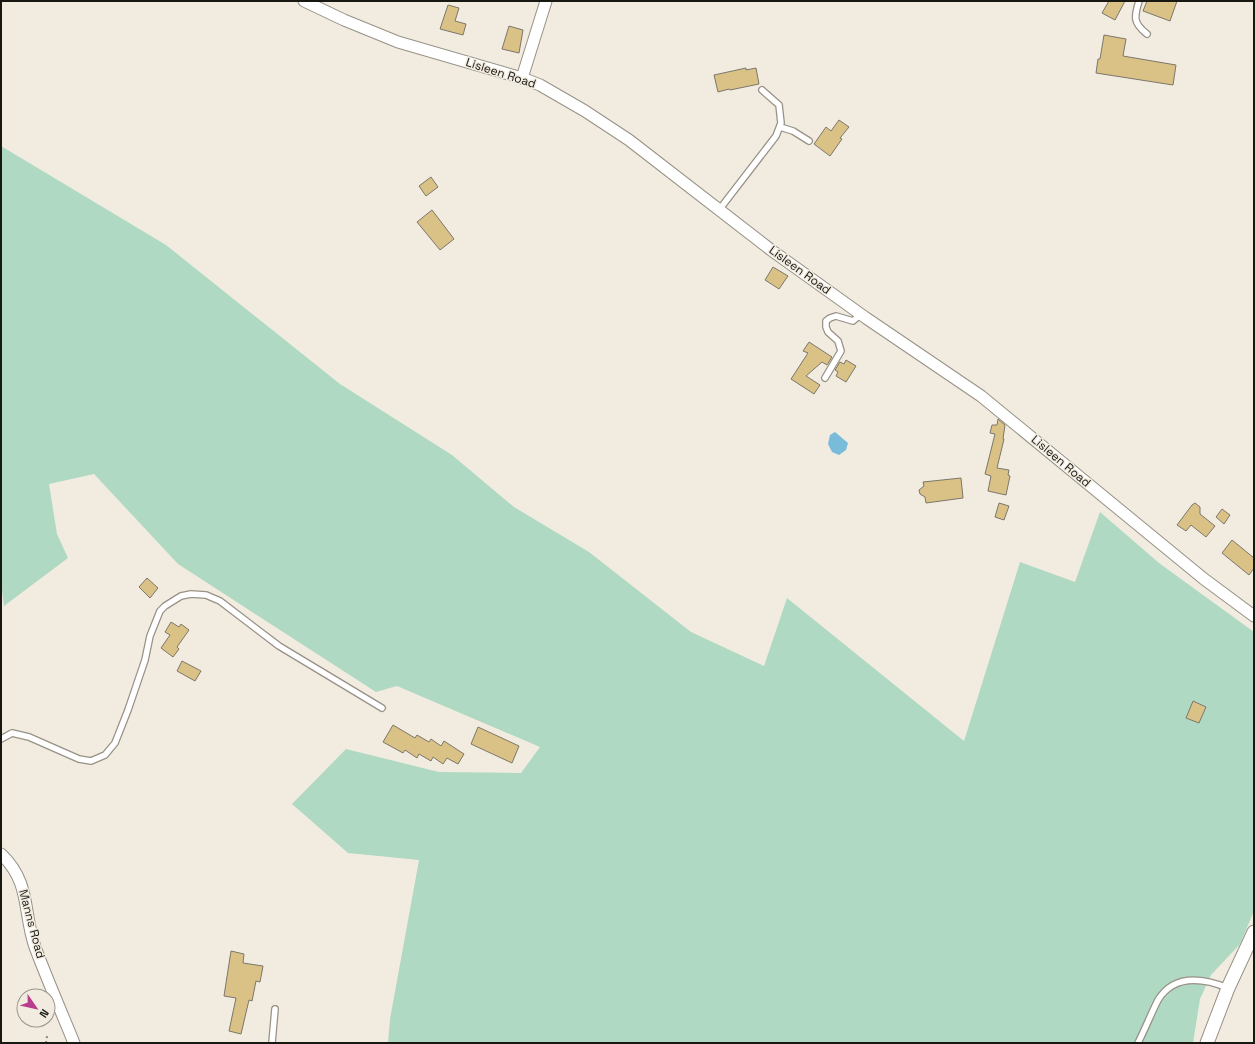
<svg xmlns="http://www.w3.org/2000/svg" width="1255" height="1044" font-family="'Space Grotesk',sans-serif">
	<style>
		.green { fill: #b0d9c4 }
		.water { fill: #78bcda }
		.building { fill: #dac186; stroke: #7c776c }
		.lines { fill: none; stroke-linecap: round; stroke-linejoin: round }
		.service-casing { stroke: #979186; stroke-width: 8 }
		.minor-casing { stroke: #979186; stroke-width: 13 }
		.tertiary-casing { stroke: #979186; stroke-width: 15 }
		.path { stroke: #8a877e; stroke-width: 2; stroke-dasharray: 2 3; stroke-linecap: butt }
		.service { stroke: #fff; stroke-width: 5.5 }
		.minor { stroke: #fff; stroke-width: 11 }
		.tertiary { stroke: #fff; stroke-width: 13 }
		.labels { text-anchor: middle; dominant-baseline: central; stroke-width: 3; stroke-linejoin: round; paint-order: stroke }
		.street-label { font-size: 12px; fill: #181712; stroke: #f2ece0 }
	</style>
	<rect width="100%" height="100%" fill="#f2ece0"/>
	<path class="green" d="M1 146 166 245 340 384 452 455 514 507 589 552 691 632 764 666 787 598 964 741 1020 562 1075 582 1100 512 1159 563 1254 632V911L1240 944 1211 975 1200 999 1193 1043H388L390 1019 419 860 348 853 292 804 346 749 439 772 521 773 540 747 397 686 376 692 178 564 94 474 49 484 57 534 68 558 4 606 1 582Z"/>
	<path class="water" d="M835 432 848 443 846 450 839 455 832 452 828 444 830 435Z"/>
	<g class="building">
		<path d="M1109 1H1125L1115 20 1102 13Z"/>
		<path d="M1147 1H1177L1170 21 1143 11Z"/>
		<path d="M448 5 459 8 455 21 466 24 463 35 440 29Z"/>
		<path d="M509 26 523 30 519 53 502 49Z"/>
		<path d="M1104 35 1126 39 1123 56 1176 65 1173 85 1096 73 1098 59H1100Z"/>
		<path d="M746 68V70L756 68 759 84 730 90 729 89 718 92 714 75Z"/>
		<path d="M839 120 849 127 840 138 842 139 830 156 814 144 826 127 831 131Z"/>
		<path d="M431 177 438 187 426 196 419 186Z"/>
		<path d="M432 210 454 239 440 250 417 222Z"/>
		<path d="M773 267 788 276 779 289 765 280Z"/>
		<path d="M809 342 832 357 827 365 822 362 806 376 820 385 814 394 791 379 808 353 803 351Z"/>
		<path d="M846 360 856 366 846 382 836 376 838 372 835 370 840 362 844 364Z"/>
		<path d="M998 419 1005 425 1003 439H1004L997 468 1009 470 1008 475 1010 476 1006 495 988 491 991 476 985 474 995 434 990 433 992 425H997Z"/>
		<path d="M961 478 963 498 926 503 925 497 920 494 919 490 924 486 923 482Z"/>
		<path d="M999 503 1009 506 1004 520 995 517Z"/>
		<path d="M1195 503 1200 507V514L1215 526 1206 537 1191 525 1186 531 1177 525 1192 505Z"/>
		<path d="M1222 509 1230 515 1224 524 1216 517Z"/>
		<path d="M1232 540 1254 558V568L1249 575 1222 553Z"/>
		<path d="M147 578 158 588 150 598 139 587Z"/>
		<path d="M171 622 179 627 181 624 189 630 177 647 179 649 173 657 161 648 170 635 165 632Z"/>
		<path d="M182 661 201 671 195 681 177 671Z"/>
		<path d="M1193 701 1206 707 1199 723 1186 718Z"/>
		<path d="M393 725 415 738 417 735 429 742 431 739 441 746 444 741 464 754 458 764 447 758 443 764 433 757 431 761 419 754 417 758 405 750 403 753 383 742Z"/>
		<path d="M478 727 519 746 512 763 471 744Z"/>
		<path d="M231 951 244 954 243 963 263 966 260 982 256 981 252 1001 249 1000 241 1034 229 1031 236 998 224 996Z"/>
	</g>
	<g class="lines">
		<g class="service-casing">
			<g id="service">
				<path d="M1139 1C1134 17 1133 23 1147 34"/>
				<path d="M780 127 793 131 809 141"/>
				<path d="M719 210 776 136 781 123 779 105 762 90"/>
				<path d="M825 378 841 351 838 341 828 332 826 327V321L830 318 836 316 853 321 861 314"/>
				<path d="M1 739 12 733 29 737 79 759 91 761 105 755 115 743 128 710 145 660 150 636 160 611 165 606 181 596 191 594 206 595 220 601 279 646 382 708"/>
				<path d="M272 1043 275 1009"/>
				<path d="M1138 1043C1145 1029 1151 1014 1158 1000 1174 974 1203 978 1228 988"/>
			</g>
		</g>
		<g class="minor-casing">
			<g id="minor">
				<path d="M304 1 344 20 398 42 522 78 540 85 585 111 629 140 771 250 866 318 981 396 1204 579 1254 616"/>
				<path d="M522 78 546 1"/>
				<path d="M1 854C31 882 23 913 35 947 47 979 61 1011 74 1043"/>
			</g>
		</g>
		<g class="tertiary-casing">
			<path id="tertiary" d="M1207 1043 1228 988 1254 932"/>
		</g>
		<path class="path" d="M46 1043 47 1036"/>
		<use href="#service" class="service"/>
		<use href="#minor" class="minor"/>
		<use href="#tertiary" class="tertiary"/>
	</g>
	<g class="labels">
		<g class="street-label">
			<text transform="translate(501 73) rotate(18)">Lisleen Road</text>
			<text transform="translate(800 270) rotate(36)">Lisleen Road</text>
			<text transform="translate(1061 461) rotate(40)">Lisleen Road</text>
			<text transform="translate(32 924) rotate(75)">Manns Road</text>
		</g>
	</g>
	<rect width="1255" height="1044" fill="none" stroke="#181712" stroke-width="4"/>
	<g transform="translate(36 1008) rotate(124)"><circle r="19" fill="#f2ece0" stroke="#9b978e"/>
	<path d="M0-3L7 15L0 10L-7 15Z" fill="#b93d8e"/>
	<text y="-6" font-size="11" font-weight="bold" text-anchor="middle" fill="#181712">N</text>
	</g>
</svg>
